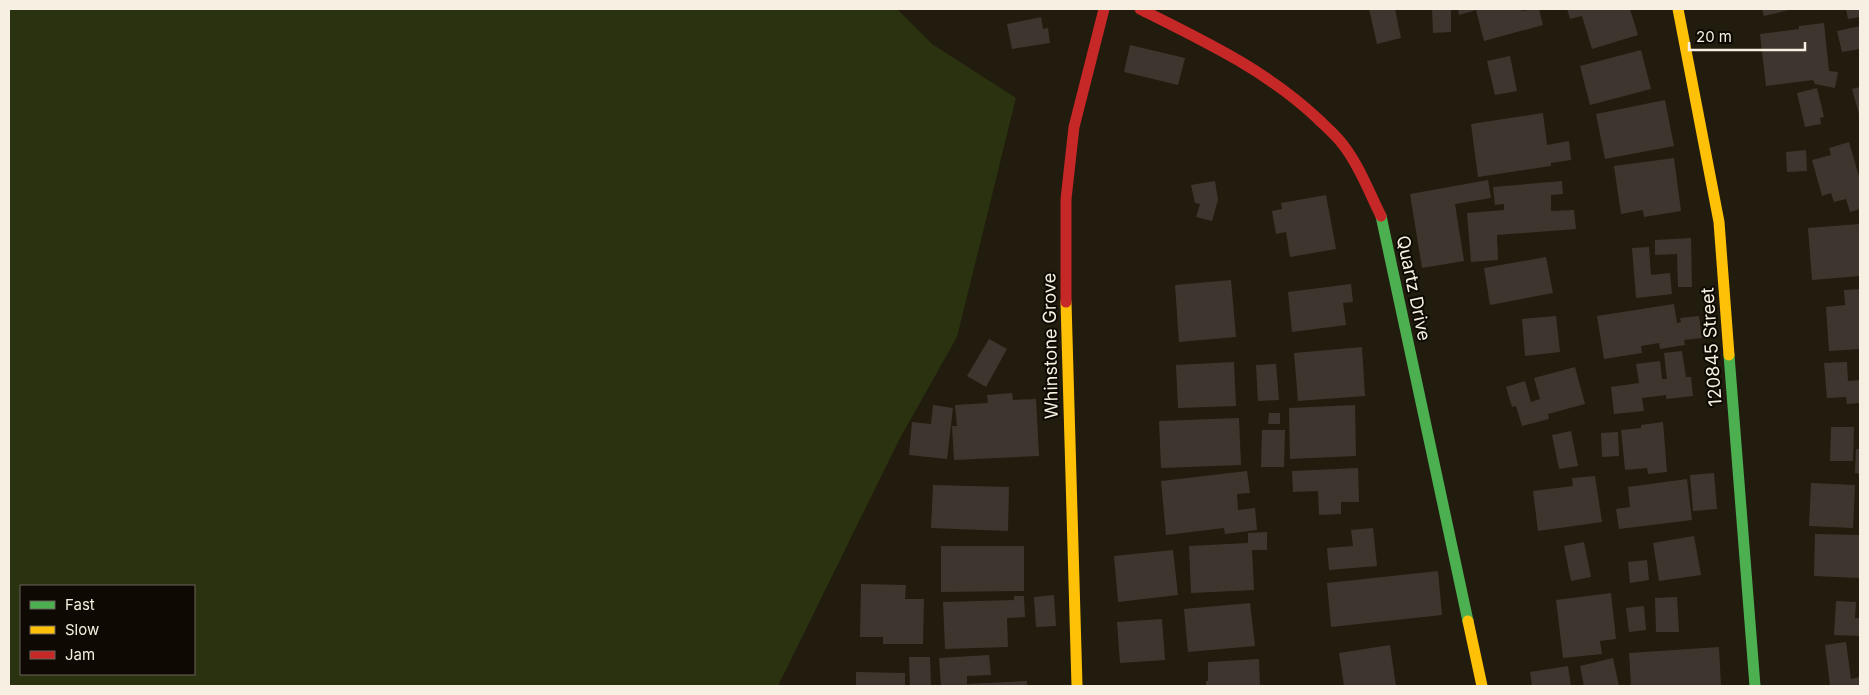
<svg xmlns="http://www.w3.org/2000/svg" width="1869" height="695" font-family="Inter,sans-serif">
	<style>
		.green { fill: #2b3210; fill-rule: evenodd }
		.building { fill: #3e362e }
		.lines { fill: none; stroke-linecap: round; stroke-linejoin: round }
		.fast { stroke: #4caf50; stroke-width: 11 }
		.slow { stroke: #ffc107; stroke-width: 11 }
		.jam { stroke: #c62828; stroke-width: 11 }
		.labels { text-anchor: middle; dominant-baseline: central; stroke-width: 4; stroke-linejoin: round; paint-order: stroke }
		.street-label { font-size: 18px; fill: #f7f0e2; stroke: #0e0902 }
	</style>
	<rect width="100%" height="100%" fill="#211c0e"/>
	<path class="green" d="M9 9H897L932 44 1016 98 957 337 899 440 778 686H9ZM21 586H194V674H21Z"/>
	<g class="building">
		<path d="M1369 9H1395L1401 38 1377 44Z"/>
		<path d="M1432 9H1451V32L1433 33Z"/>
		<path d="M1458 9H1522V11L1539 9 1543 25 1484 41 1476 10 1459 15Z"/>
		<path d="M1567 9H1630L1638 35 1592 49 1582 16 1570 19Z"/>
		<path d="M1762 9H1793L1764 16Z"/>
		<path d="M1846 9H1860V17L1848 19Z"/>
		<path d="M1041 17 1043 29 1048 28 1050 43 1012 49 1007 24Z"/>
		<path d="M1824 23 1829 71 1838 72 1835 88 1815 84 1813 80 1766 86 1760 34 1799 29V26Z"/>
		<path d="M1860 26V49L1842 52 1837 31Z"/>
		<path d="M1130 45 1185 58 1178 85 1124 72Z"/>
		<path d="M1641 50 1651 89 1590 105 1580 66Z"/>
		<path d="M1510 56 1517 91 1495 95 1487 61Z"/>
		<path d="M1860 87V118L1852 89Z"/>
		<path d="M1817 88 1824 117 1820 118 1821 124 1805 127 1797 93Z"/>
		<path d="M1665 100 1674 146 1605 159 1596 114Z"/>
		<path d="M1543 113 1547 145 1569 141 1571 160 1551 163V166L1478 177 1471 124Z"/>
		<path d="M1849 142 1860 180V209L1850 212 1846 199 1834 202 1831 193 1822 196 1812 160 1831 155 1829 148Z"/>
		<path d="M1806 150 1807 171 1787 172 1786 152Z"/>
		<path d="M1674 158 1681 211 1644 217 1643 210 1621 214 1614 166Z"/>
		<path d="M1488 180 1491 198 1455 204 1464 261 1422 268 1410 194Z"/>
		<path d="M1215 181 1218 200 1212 221 1196 217 1200 204 1195 203 1191 185Z"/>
		<path d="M1562 181 1563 194 1551 195V211L1574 210 1576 229 1497 235 1498 260 1471 262 1467 213 1504 210V204L1495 205 1493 187Z"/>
		<path d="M1326 195 1336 249 1290 257 1286 232 1276 234 1272 211 1282 209 1281 203Z"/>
		<path d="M1859 224 1860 276 1812 280 1808 228Z"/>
		<path d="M1691 238 1692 287H1678L1677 254 1655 255V240Z"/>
		<path d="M1649 247 1651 275 1670 273 1672 294 1636 298 1632 248Z"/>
		<path d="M1546 257 1553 293 1490 305 1484 268Z"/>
		<path d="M1231 280 1236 337 1179 342 1175 285Z"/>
		<path d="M1351 284 1353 302 1343 303 1346 325 1292 332 1288 292Z"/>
		<path d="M1860 289V349L1829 351 1826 307 1845 305 1844 290Z"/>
		<path d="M1674 304 1677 323 1681 322 1680 318 1699 316 1702 338 1684 340 1685 345 1660 349 1659 343 1641 346 1642 353 1604 359 1597 316Z"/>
		<path d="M1556 316 1560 352 1525 356 1522 319Z"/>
		<path d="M989 339 1007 349 986 387 967 376Z"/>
		<path d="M1362 347 1365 396 1298 401 1294 353Z"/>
		<path d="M1682 351 1686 377H1691L1693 396 1666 399V395L1642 398 1644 411 1614 414 1611 387 1639 383 1636 364 1660 361 1662 379H1667L1664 353Z"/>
		<path d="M1234 362 1236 406 1178 408 1176 365Z"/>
		<path d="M1847 362 1848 381 1860 380V403L1847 404 1846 397 1827 398 1824 363Z"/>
		<path d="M1276 364 1279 400 1258 401 1256 365Z"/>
		<path d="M1575 367 1585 404 1548 414 1549 419 1522 426 1516 406 1512 407 1506 387 1525 381 1531 402 1540 399 1534 378Z"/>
		<path d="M1012 393 1013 400 1036 399 1039 456 954 460 952 426H957L955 405 988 403 987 395Z"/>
		<path d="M933 405 953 408 947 459 909 455 912 422 931 424Z"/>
		<path d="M1355 405 1356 456 1290 459 1289 408Z"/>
		<path d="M1269 413H1280V424H1268Z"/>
		<path d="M1239 418 1241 465 1161 468 1159 421Z"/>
		<path d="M1663 422 1667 472 1648 474 1647 468 1625 470 1621 430 1641 428V425Z"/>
		<path d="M1831 427H1854L1853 461H1830Z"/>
		<path d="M1262 430H1285L1284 467H1261Z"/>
		<path d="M1571 431 1578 466 1559 469 1552 435Z"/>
		<path d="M1618 432 1619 456 1602 457 1601 433Z"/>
		<path d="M1856 449H1860V474L1855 473Z"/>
		<path d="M1358 468 1359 502H1341V514L1319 515 1318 491 1293 492 1292 471Z"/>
		<path d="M1247 471 1250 493 1237 494 1238 510 1255 508 1257 530 1225 534 1224 528 1166 535 1161 481Z"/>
		<path d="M1714 473 1717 509 1693 511 1690 475Z"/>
		<path d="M1595 476 1602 522 1538 531 1533 491 1573 486 1572 478Z"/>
		<path d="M1687 479 1692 520 1619 529 1616 509 1630 507 1628 487Z"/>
		<path d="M1811 483 1855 485 1853 528 1809 526Z"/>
		<path d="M933 485 1009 487 1008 531 931 528Z"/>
		<path d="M1373 528 1377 566 1329 570 1327 548 1353 546 1351 530Z"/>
		<path d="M1267 532V550H1252L1254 590 1191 593 1189 546 1248 543V533Z"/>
		<path d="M1815 534 1860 535V578L1814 576Z"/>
		<path d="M1694 536 1701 575 1659 581 1653 543Z"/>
		<path d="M1584 542 1591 577 1571 581 1564 546Z"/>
		<path d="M941 546H1024V591L941 592Z"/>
		<path d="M1173 550 1178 595 1118 602 1114 556Z"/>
		<path d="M1647 560 1649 580 1630 583 1628 562Z"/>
		<path d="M1438 571 1442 615 1331 627 1327 583Z"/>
		<path d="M861 584 906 585 905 599H924L923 644H883V637H860Z"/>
		<path d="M1611 593 1616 639 1600 641 1602 654 1563 658 1556 600Z"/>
		<path d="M1054 595 1056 626 1036 627 1034 597Z"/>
		<path d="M1014 596H1024L1025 617 1007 618 1008 647 945 649 943 602 1014 600Z"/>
		<path d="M1677 597 1679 632H1656L1655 598Z"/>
		<path d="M1836 601 1856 602 1855 618H1860V636L1834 635Z"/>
		<path d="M1250 603 1255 646 1188 652 1184 609Z"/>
		<path d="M1644 606 1646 630 1629 632 1626 608Z"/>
		<path d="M1162 619 1165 660 1120 663 1117 622Z"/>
		<path d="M1846 642 1851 679 1860 677V686H1830L1825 645Z"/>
		<path d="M1390 645 1396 686H1344L1339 653Z"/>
		<path d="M1719 647 1721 686H1631L1629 653Z"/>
		<path d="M989 655 991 675 967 676V684L1027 681V686H941L939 658Z"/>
		<path d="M909 657H930L931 686H910Z"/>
		<path d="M1613 658 1619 686H1584L1580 666Z"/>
		<path d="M1259 659 1260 686H1206V681H1208V662Z"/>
		<path d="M1568 666 1571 686H1532L1530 672Z"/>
		<path d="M856 672 905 673V686H856Z"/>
	</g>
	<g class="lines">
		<g class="fast">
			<path d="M1381 216 1468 621"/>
			<path d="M1729 355 1755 686"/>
		</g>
		<g class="slow">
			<path d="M1678 9 1719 222 1729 355"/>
			<path d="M1066 302 1077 686"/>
			<path d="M1468 621 1482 686"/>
		</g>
		<g class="jam">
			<path d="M1140 9C1202 40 1266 70 1317 118 1326 127 1336 135 1344 146 1360 167 1369 192 1381 216"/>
			<path d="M1066 302V199L1074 127 1104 9"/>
		</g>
	</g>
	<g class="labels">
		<g class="street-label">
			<text transform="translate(1414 288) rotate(78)">Quartz Drive</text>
			<text transform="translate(1050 346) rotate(-91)">Whinstone Grove</text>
			<text transform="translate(1711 347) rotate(-94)">120845 Street</text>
		</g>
	</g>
	<rect width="1869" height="695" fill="none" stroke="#f7f0e2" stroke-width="20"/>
	<rect x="20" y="585" width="175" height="90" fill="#0e0902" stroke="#6b655c"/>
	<rect x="30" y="601" width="25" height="8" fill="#4caf50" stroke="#6b655c"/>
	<text x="65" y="610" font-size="15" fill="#f7f0e2">Fast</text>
	<rect x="30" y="626" width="25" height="8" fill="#ffc107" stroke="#6b655c"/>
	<text x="65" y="635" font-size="15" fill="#f7f0e2">Slow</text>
	<rect x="30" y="651" width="25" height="8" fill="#c62828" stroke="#6b655c"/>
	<text x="65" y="660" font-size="15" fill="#f7f0e2">Jam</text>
	<path d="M1689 42v8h116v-8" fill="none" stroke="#f7f0e2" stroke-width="2.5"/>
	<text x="1696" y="42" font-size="15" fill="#f7f0e2" stroke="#0e0902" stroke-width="4" paint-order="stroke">20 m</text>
</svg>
